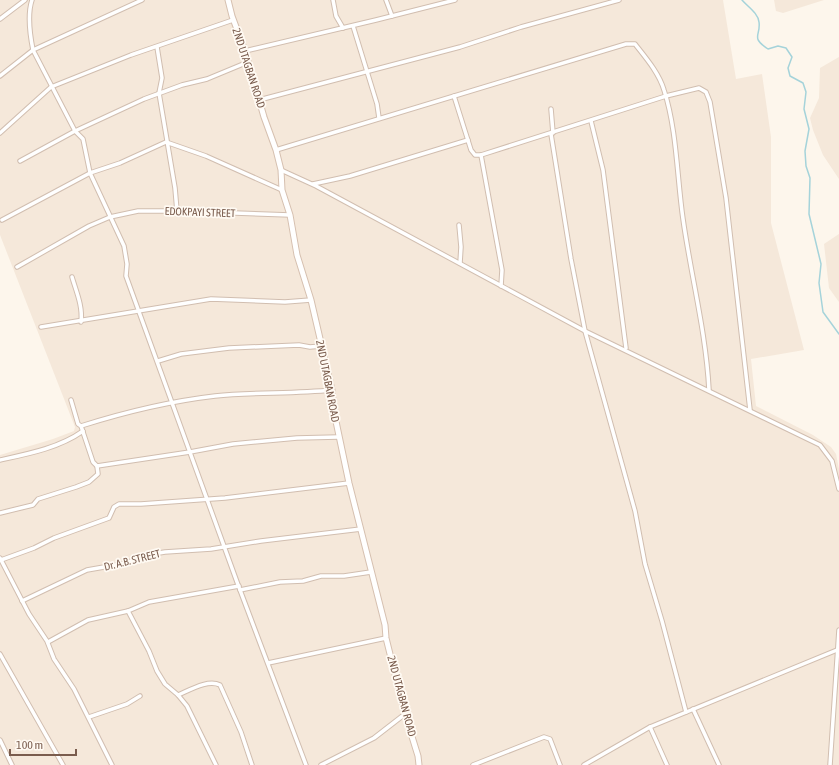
<svg xmlns="http://www.w3.org/2000/svg" width="839" height="765" font-family="'Asap Condensed',sans-serif">
	<style>
		.residential { fill: #f5e8da }
		.lines { fill: none; stroke-linecap: round; stroke-linejoin: round }
		.stream { stroke: #a5d3da; stroke-width: 1.5 }
		.street-casing { stroke: #d1beb0; stroke-width: 5.5 }
		.secondary-casing { stroke: #d6c0b0; stroke-width: 7 }
		.street { stroke: #fff; stroke-width: 3.5 }
		.secondary { stroke: #fff; stroke-width: 5 }
		.labels { text-anchor: middle; dominant-baseline: central; stroke-width: 3.5; stroke-linejoin: round; paint-order: stroke }
		.street-label { font-size: 11px; fill: #7a5c4d; stroke: #fffaf3 }
	</style>
	<rect width="100%" height="100%" fill="#fdf6ec"/>
	<g class="residential">
		<path d="M0 0H723L736 79 762 74 771 137V223L804 350 751 359 756 406 813 435 831 447 836 454 839 469V765H0V455L53 439 74 431 75 427 0 235Z"/>
		<path d="M774 0H824L783 13 776 11Z"/>
		<path d="M839 57V179L823 155 813 130 810 118 819 98 820 68Z"/>
		<path d="M839 234V302L829 288 824 244Z"/>
	</g>
	<g class="lines">
		<path class="stream" d="M742 0C748 7 758 13 759 22 761 36 750 37 768 49L778 46 786 48 792 57 788 68 790 76 803 83 806 92 804 109 809 129 805 151 806 166 810 178 809 214 821 264 819 283 823 312 839 334"/>
		<g class="street-casing">
			<g id="street">
				<path d="M32 0C27 15 30 35 33 50L75 131 83 139 90 173 124 246 127 264 126 276 237 582 306 765"/>
				<path d="M333 0 336 16 343 28"/>
				<path d="M386 0 392 16"/>
				<path d="M0 19 25 0"/>
				<path d="M353 26 377 104 379 118"/>
				<path d="M157 47 162 78 159 93 175 188 177 211"/>
				<path d="M245 51 376 20 455 0"/>
				<path d="M0 76 33 50 142 0"/>
				<path d="M454 96 471 150 475 155H481L666 96 699 88 706 92 710 102 726 198 750 410"/>
				<path d="M259 100 460 47 521 27 619 0"/>
				<path d="M551 109 553 133"/>
				<path d="M591 121 603 170 626 348"/>
				<path d="M0 133 51 87 131 55 233 20"/>
				<path d="M551 134 571 259 585 331 635 511 645 564 662 621 686 712"/>
				<path d="M276 150 626 44H635C646 58 659 73 664 90 677 130 677 178 683 219 691 276 706 332 709 390"/>
				<path d="M481 155 502 270 501 286"/>
				<path d="M20 161 75 131 144 99 182 85 207 79 248 62"/>
				<path d="M281 170 316 186 585 331 820 445 832 461 839 489"/>
				<path d="M313 184 350 176 468 140"/>
				<path d="M2 220 90 173 120 163 166 142 206 156 282 190"/>
				<path d="M459 225 461 247 460 263"/>
				<path d="M17 267 89 226 110 217 138 211H177L290 215"/>
				<path d="M72 277C76 291 83 306 81 322"/>
				<path d="M41 327 211 299 285 302 311 300"/>
				<path d="M158 361 181 354 229 348 299 345 310 347 321 346"/>
				<path d="M81 426C122 413 172 401 215 396 254 392 293 394 332 390"/>
				<path d="M0 460C28 454 59 448 83 431"/>
				<path d="M97 466 190 452 233 444 297 438 338 437"/>
				<path d="M0 513 33 505 38 499 76 487 89 482 98 474 97 466 93 462 81 426 78 424 71 400"/>
				<path d="M0 558 29 614 47 641 54 659 74 689 112 765"/>
				<path d="M1 560 34 548 54 538 109 518 114 507 119 504H141L225 498 349 483"/>
				<path d="M240 590 280 582 303 581 321 576H344L371 572"/>
				<path d="M22 601 87 570 127 563 141 556 165 552 211 549 261 541 361 529"/>
				<path d="M128 611 149 651 157 671 165 684 178 695 187 706 216 765"/>
				<path d="M48 642 88 620 128 611 149 602 239 586"/>
				<path d="M0 654 63 765"/>
				<path d="M268 663 386 638"/>
				<path d="M178 695C190 690 208 679 220 685L241 732 252 765"/>
				<path d="M693 709 719 765"/>
				<path d="M89 717 127 704 140 696"/>
				<path d="M650 727 667 765"/>
				<path d="M0 740 12 765"/>
				<path d="M321 765 374 738 405 714"/>
				<path d="M473 765 544 737 550 739 560 765"/>
				<path d="M584 765 650 727 837 650"/>
				<path d="M830 765 839 630"/>
			</g>
		</g>
		<g class="secondary-casing">
			<path id="secondary" d="M228 0 232 16 245 51 264 117 276 150 281 170 282 190 290 215 297 255 311 300 332 390 334 412 349 483 385 625 386 638 405 714 418 756 419 765"/>
		</g>
		<use href="#street" class="street"/>
		<use href="#secondary" class="secondary"/>
	</g>
	<g class="labels">
		<g class="street-label">
			<text transform="translate(249 68) rotate(72)">2ND UTAGBAN ROAD</text>
			<text transform="translate(200 212) rotate(2)">EDOKPAYI STREET</text>
			<text transform="translate(328 381) rotate(79)">2ND UTAGBAN ROAD</text>
			<text transform="translate(132 560) rotate(-14)">Dr. A.B. STREET</text>
			<text transform="translate(402 696) rotate(75)">2ND UTAGBAN ROAD</text>
		</g>
	</g>
	<path d="M10 749v6h66v-6" fill="none" stroke="#7a5c4d" stroke-width="2"/>
	<text x="16" y="749" font-size="12" fill="#7a5c4d" stroke="#fffaf3" stroke-width="3" paint-order="stroke">100 m</text>
</svg>
